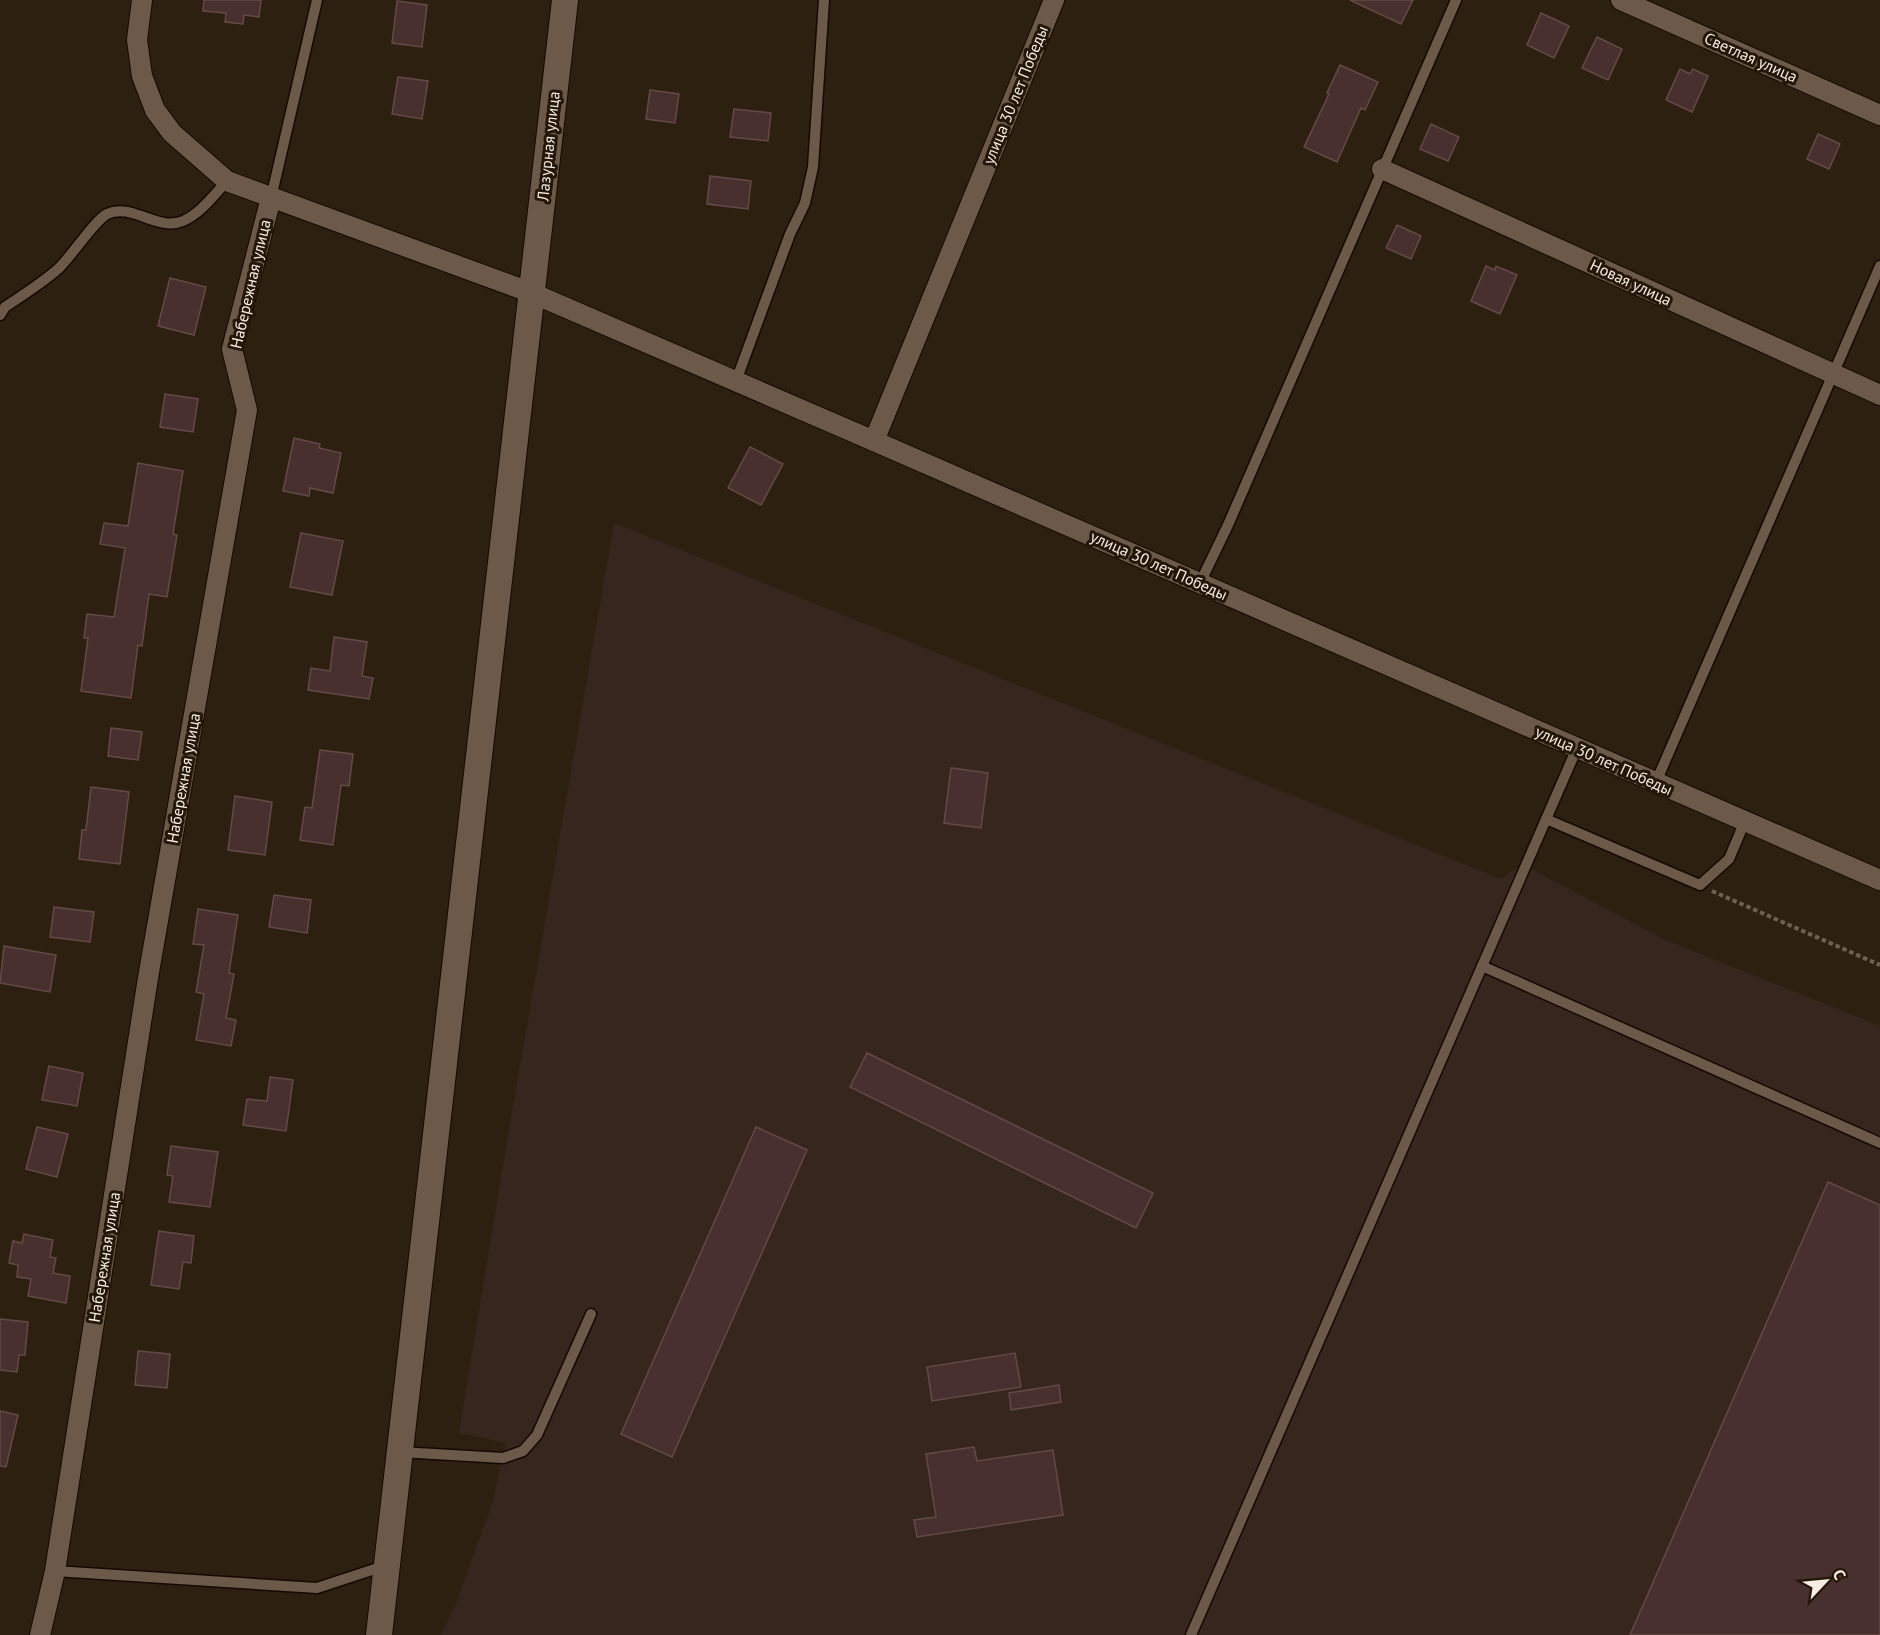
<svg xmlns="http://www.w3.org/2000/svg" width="1880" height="1635" font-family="'PT Sans',sans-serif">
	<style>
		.industrial { fill: #37261d }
		.building { fill: #47302e; stroke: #634a47; stroke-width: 1.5 }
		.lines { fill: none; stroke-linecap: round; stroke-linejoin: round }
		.service-casing { stroke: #160900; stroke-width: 13 }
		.minor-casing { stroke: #160900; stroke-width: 22 }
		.tertiary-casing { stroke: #160900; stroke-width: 28 }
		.path { stroke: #6d6153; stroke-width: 4; stroke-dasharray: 4.5 3; stroke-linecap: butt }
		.service { stroke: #6b5a49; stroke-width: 10 }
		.minor { stroke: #6b5a49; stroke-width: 20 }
		.tertiary { stroke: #6b5a49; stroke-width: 26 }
		.labels { text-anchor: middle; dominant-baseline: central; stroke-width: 6; stroke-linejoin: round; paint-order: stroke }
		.street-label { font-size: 16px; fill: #f6ece2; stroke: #241608 }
	</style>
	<rect width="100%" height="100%" fill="#2e2011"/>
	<path class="industrial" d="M614 523 1501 879 1522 864 1663 939 1880 1026V1635H441L455 1606 493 1501 506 1443 459 1433 501 1176Z"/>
	<g class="building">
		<path d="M204 0H261L259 17 244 15 243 24 225 22 226 13 203 11Z"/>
		<path d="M1350 0H1413L1401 24Z"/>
		<path d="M397 1 427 5 422 47 392 43Z"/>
		<path d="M1541 13 1569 26 1554 58 1527 45Z"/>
		<path d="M1597 37 1622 49 1608 80 1582 68Z"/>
		<path d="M1340 65 1378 82 1365 110 1361 108 1337 162 1304 147 1329 94 1327 93Z"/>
		<path d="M1680 69 1690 74 1693 69 1708 76 1692 112 1666 100Z"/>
		<path d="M398 77 428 81 422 119 392 114Z"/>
		<path d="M650 90 679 94 675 123 646 119Z"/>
		<path d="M734 109 771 113 768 141 730 137Z"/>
		<path d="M1431 124 1459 137 1448 161 1420 149Z"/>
		<path d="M1818 134 1840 144 1829 169 1807 159Z"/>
		<path d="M710 176 751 181 748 209 707 204Z"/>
		<path d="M1397 225 1421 236 1411 259 1386 248Z"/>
		<path d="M1486 266 1495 270 1496 266 1517 275 1500 314 1471 301Z"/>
		<path d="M170 278 206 287 194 335 158 326Z"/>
		<path d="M165 394 198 399 193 432 160 427Z"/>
		<path d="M294 438 320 444 319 448 341 453 333 493 310 488 309 496 283 491Z"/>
		<path d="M750 447 783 464 761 505 728 488Z"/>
		<path d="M138 463 183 471 173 534 177 535 167 597 149 594 142 646 138 645 131 698 81 691 88 638H84L87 614 114 617 125 548 100 544 104 523 128 526Z"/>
		<path d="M301 533 343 541 332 595 290 587Z"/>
		<path d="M334 637 367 642 362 676 373 678 369 699 308 690 311 668 330 671Z"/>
		<path d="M111 728 142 732 138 760 108 756Z"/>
		<path d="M320 750 353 754 349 786 341 785 333 845 300 840 305 807 312 808Z"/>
		<path d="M951 768 988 773 981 828 944 823Z"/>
		<path d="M91 787 129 792 120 864 79 859 82 830H86Z"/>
		<path d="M235 796 272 802 265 855 228 850Z"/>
		<path d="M274 895 311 900 307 933 269 927Z"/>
		<path d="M54 907 94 912 90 942 50 937Z"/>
		<path d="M198 909 238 915 229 973 234 974 226 1018 236 1020 231 1046 196 1040 204 994 196 992 204 945 193 944Z"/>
		<path d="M4 946 56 955 50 992 0 983Z"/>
		<path d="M867 1053 1153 1193 1136 1228 850 1087Z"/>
		<path d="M49 1066 83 1073 77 1106 42 1100Z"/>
		<path d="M270 1077 293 1080 286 1131 243 1125 247 1099 267 1101Z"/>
		<path d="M37 1127 68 1134 57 1177 26 1169Z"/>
		<path d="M756 1127 807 1150 672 1457 621 1434Z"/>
		<path d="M171 1146 218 1152 210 1207 169 1202 173 1176 167 1175Z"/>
		<path d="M1828 1182 1880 1205V1635H1630Z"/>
		<path d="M159 1231 194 1236 191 1263 183 1262 179 1289 151 1285Z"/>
		<path d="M24 1234 53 1240 50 1257 56 1258 53 1273 70 1276 66 1303 28 1296 31 1279 17 1277 18 1265 9 1263 13 1241 22 1243Z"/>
		<path d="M0 1319 28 1322 25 1355H19L17 1372 0 1370Z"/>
		<path d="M138 1351 170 1354 167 1388 135 1385Z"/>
		<path d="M1015 1353 1021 1387 932 1401 927 1367Z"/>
		<path d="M1059 1385 1061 1402 1011 1410 1009 1393Z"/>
		<path d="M0 1411 18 1415 6 1467 0 1466Z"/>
		<path d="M974 1447 977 1461 1053 1450 1063 1515 917 1537 914 1520 936 1517 926 1454Z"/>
	</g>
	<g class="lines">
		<g class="service-casing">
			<g id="service">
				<path d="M271 198 317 0"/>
				<path d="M0 315 5 307C23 295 42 283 58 269 71 257 94 221 107 214 132 202 157 232 183 221 200 214 214 195 227 181"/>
				<path d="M736 381 790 234 805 203 813 167 824 0"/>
				<path d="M1200 583 1228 525 1456 0"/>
				<path d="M1656 782 1880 266"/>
				<path d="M1546 819 1700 885 1729 859 1745 821"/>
				<path d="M1482 966 1880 1143"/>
				<path d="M400 1452 503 1458 523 1451 537 1435 591 1314"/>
				<path d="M55 1571 317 1588 387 1565"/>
				<path d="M1191 1635 1577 748"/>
			</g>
		</g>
		<g class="minor-casing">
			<g id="minor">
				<path d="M142 0 137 40 142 76 155 110 172 133 227 181 532 293 874 441"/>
				<path d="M1054 0 874 441 1880 880"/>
				<path d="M1621 0 1880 115"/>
				<path d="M1382 169 1880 395"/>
				<path d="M40 1635 55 1571 148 978 247 410 232 349 271 198"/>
			</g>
		</g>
		<g class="tertiary-casing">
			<path id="tertiary" d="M379 1635 565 0"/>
		</g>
		<path class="path" d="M1712 891 1880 965"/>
		<use href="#service" class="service"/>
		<use href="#minor" class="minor"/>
		<use href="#tertiary" class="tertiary"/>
	</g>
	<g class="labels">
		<g class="street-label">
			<text transform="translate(1751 57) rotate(24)">Светлая улица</text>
			<text transform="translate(1015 95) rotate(-68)">улица 30 лет Победы</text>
			<text transform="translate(548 146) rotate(-84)">Лазурная улица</text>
			<text transform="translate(1631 282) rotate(25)">Новая улица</text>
			<text transform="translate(250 284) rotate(-77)">Набережная улица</text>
			<text transform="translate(1159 565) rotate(24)">улица 30 лет Победы</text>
			<text transform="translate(1604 760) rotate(24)">улица 30 лет Победы</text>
			<text transform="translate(183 778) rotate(-80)">Набережная улица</text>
			<text transform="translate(104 1257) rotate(-81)">Набережная улица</text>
		</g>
	</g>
	<g transform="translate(1826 1581) rotate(64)" stroke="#241608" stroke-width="4.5" paint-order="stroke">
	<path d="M0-4.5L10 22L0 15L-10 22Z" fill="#f6ece2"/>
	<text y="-9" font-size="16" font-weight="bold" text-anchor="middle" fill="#f6ece2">С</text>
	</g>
</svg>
